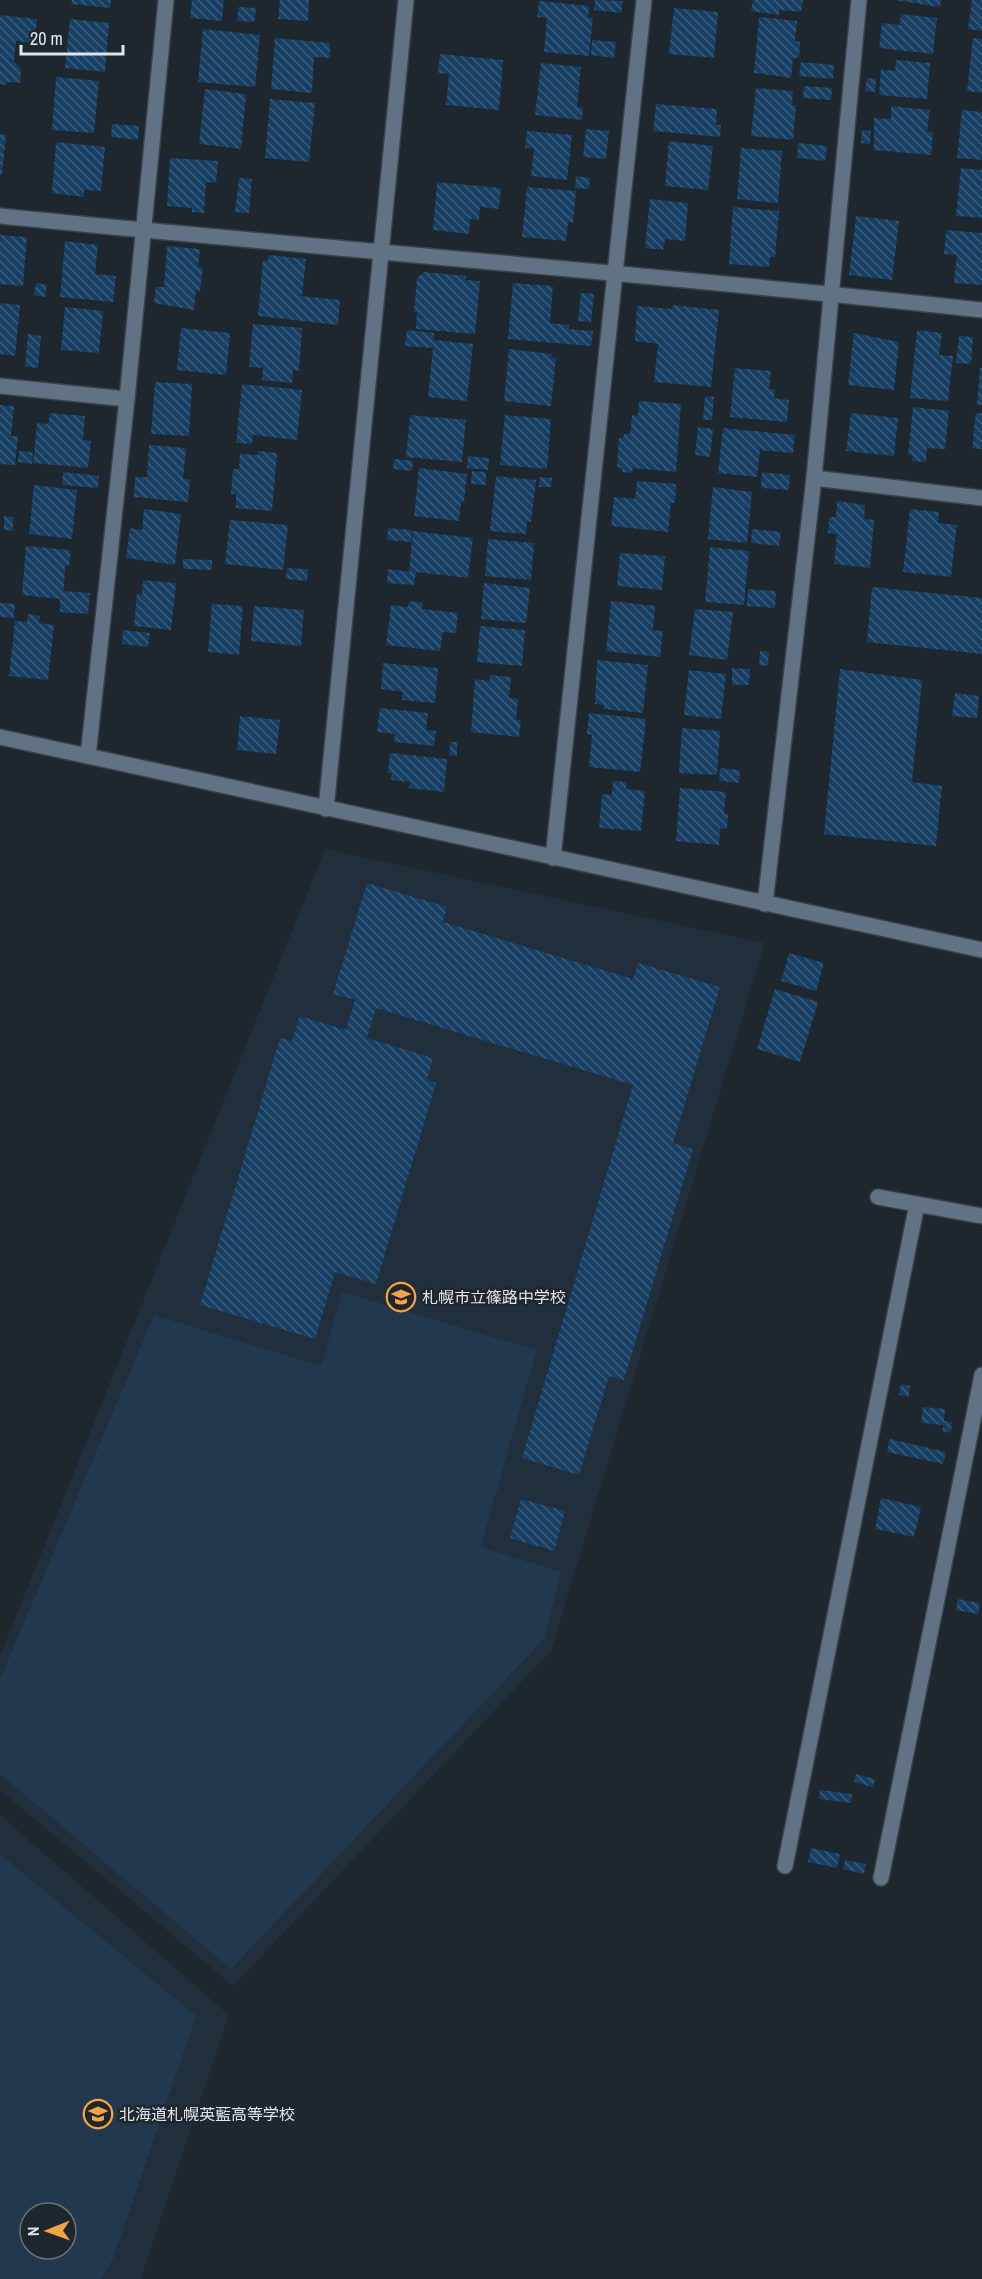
<svg xmlns="http://www.w3.org/2000/svg" width="982" height="2279" font-family="'Archivo Narrow','Noto Sans JP',sans-serif">
	<style>
		.built { fill: #212e3b; fill-rule: evenodd }
		.garden { fill: #21384e; fill-rule: evenodd }
		.building { fill: url(#building-back-hatch) }
		.lines { fill: none; stroke-linecap: round; stroke-linejoin: round }
		.minor-casing { stroke: #394148; stroke-width: 18 }
		.minor { stroke: #617284; stroke-width: 15 }
		.labels { text-anchor: middle; dominant-baseline: central; stroke-width: 5; stroke-linejoin: round; paint-order: stroke }
		.poi-label { font-size: 16px; fill: #e0e5eb; stroke: #1e262e; text-anchor: start }
	</style>
	<defs>
		<pattern id="building-back-hatch" width="6" height="6" patternUnits="userSpaceOnUse" patternTransform="scale(1.5)"><rect width="6" height="6" fill="#173f63"/><path d="M-1 5l2 2M0 0l6 6M5-1l2 2" fill="none" stroke="#385b7a"/></pattern>
	</defs>
	<rect width="100%" height="100%" fill="#1e262e"/>
	<g class="built">
		<path d="M325 849 765 943 551 1651 233 1986 0 1790V1656Z"/>
		<path d="M0 1815 229 2015 141 2279H0ZM30 2213H66V2249H30Z"/>
	</g>
	<g class="garden">
		<path d="M342 1292 537 1350 481 1547 561 1572 544 1639 231 1969 0 1774V1679L154 1315 321 1366Z"/>
		<path d="M0 1854 196 2016 113 2259 101 2279H0ZM30 2213H66V2249H30Z"/>
	</g>
	<g class="building">
		<path d="M72 0H111L110 8 71 4Z"/>
		<path d="M192 0H224L222 21 190 18Z"/>
		<path d="M280 0H309L308 21 278 19Z"/>
		<path d="M595 0 623 1 621 13 594 10Z"/>
		<path d="M753 0H803L801 12 779 10V15L751 11Z"/>
		<path d="M894 0H941L940 7Z"/>
		<path d="M972 0H982V31L968 29Z"/>
		<path d="M539 1 589 6 588 18H593L589 56 544 52 547 18 537 17Z"/>
		<path d="M238 7 256 8 254 22 237 21Z"/>
		<path d="M674 8 718 12 714 58 669 54Z"/>
		<path d="M901 14 937 18 933 54 879 48 882 23 900 25Z"/>
		<path d="M0 15 37 19 34 43 16 41 14 61 21 69 20 83 7 82 6 85 0 84Z"/>
		<path d="M759 17 797 21 795 41 800 42 799 58H793L791 78 754 73Z"/>
		<path d="M70 19 109 23 105 72 65 68Z"/>
		<path d="M203 29 260 35 255 87 198 82Z"/>
		<path d="M275 38 330 43V58L314 57 312 93 271 89Z"/>
		<path d="M973 38 982 39V93L967 91Z"/>
		<path d="M592 40 616 42 614 58 591 55Z"/>
		<path d="M440 54 503 60 499 110 446 105 449 74 438 73Z"/>
		<path d="M896 60 930 63 927 99 879 95 881 69 895 71Z"/>
		<path d="M801 62 834 65 833 79 799 76Z"/>
		<path d="M541 63 581 67 577 107 583 108 582 120 535 115Z"/>
		<path d="M56 77 99 81 94 133 52 130Z"/>
		<path d="M867 78 876 79 875 92 865 91Z"/>
		<path d="M804 86 832 88 831 100 803 98Z"/>
		<path d="M756 88 793 91 792 105H796L793 140 751 136Z"/>
		<path d="M205 89 246 94 241 149 199 144Z"/>
		<path d="M270 99 315 103 309 162 265 158Z"/>
		<path d="M656 104 717 109 716 125H721L720 137 653 131Z"/>
		<path d="M891 106 930 110 927 132H933L931 155 874 150V118L891 119Z"/>
		<path d="M962 110 982 112V160L957 158Z"/>
		<path d="M112 124 139 126 138 140 111 137Z"/>
		<path d="M586 129 609 131 606 159 583 157Z"/>
		<path d="M862 130 871 131 870 144 861 143Z"/>
		<path d="M527 131 572 135 567 180 531 176 534 148H525Z"/>
		<path d="M0 134 6 135 2 175H0Z"/>
		<path d="M669 141 713 146 708 190 665 186Z"/>
		<path d="M56 142 105 147 101 191 84 190V197L52 193Z"/>
		<path d="M798 143 827 146 825 161 797 158Z"/>
		<path d="M741 148 782 151 778 203 737 199Z"/>
		<path d="M170 158 218 161 216 183 206 182 204 213 192 212V208L167 206Z"/>
		<path d="M961 168 982 170V218L956 216Z"/>
		<path d="M576 176 590 178 589 189 575 188Z"/>
		<path d="M239 178 252 179 249 213 235 212Z"/>
		<path d="M437 182 501 188 499 209 480 207 479 220 470 219 469 234 433 230Z"/>
		<path d="M527 187 576 191 573 222H568L566 241 522 237Z"/>
		<path d="M650 199 688 203 685 241 665 239 663 250 645 248Z"/>
		<path d="M733 207 779 211 775 257H770L769 267 729 264Z"/>
		<path d="M856 216 899 221 892 280 849 275Z"/>
		<path d="M946 230 982 233V285L954 283 957 255 944 254Z"/>
		<path d="M0 235 27 237 23 286 0 284Z"/>
		<path d="M65 241 98 245 95 274 116 276 113 302 60 297Z"/>
		<path d="M167 246 200 249 198 267H203L200 291 196 290 194 310 154 303 156 287H164Z"/>
		<path d="M269 255 306 259 302 296 340 300 338 325 258 316 263 260 268 261Z"/>
		<path d="M424 272 466 276V280L480 281 475 334 416 329 417 312H414L417 278Z"/>
		<path d="M36 283 47 285 45 297 34 295Z"/>
		<path d="M513 283 553 286 550 323 569 325V329L593 331 591 346 508 339Z"/>
		<path d="M581 293 594 294 591 322 578 321Z"/>
		<path d="M0 303 20 305 15 356 0 354Z"/>
		<path d="M673 305 719 310 711 387 654 382 658 344 635 341 637 306 672 309Z"/>
		<path d="M65 307 103 311 99 353 61 350Z"/>
		<path d="M253 324 302 328 299 371 293 370 292 383 262 380 263 368 249 367Z"/>
		<path d="M181 328 230 333 226 375 177 370Z"/>
		<path d="M407 330 434 333V340L473 344 467 401 428 397 433 348 405 346Z"/>
		<path d="M917 330 942 333 939 355 953 356 948 401 910 398Z"/>
		<path d="M854 333 899 342 894 390 848 385Z"/>
		<path d="M28 334 41 336 38 368 25 367Z"/>
		<path d="M959 336 973 337 971 364 956 363Z"/>
		<path d="M509 349 552 354 551 358H556L551 406 504 401Z"/>
		<path d="M735 368 771 371 769 389H775L774 398 789 400 787 422 730 417Z"/>
		<path d="M980 368H982V405H977Z"/>
		<path d="M155 382 192 384 189 436 151 434Z"/>
		<path d="M242 384 302 390 297 440 253 435 252 444 236 443Z"/>
		<path d="M705 396 714 397 712 420H703Z"/>
		<path d="M639 401 681 404 676 472 633 468 632 473 622 472V468L617 467 619 438H623L624 434H630L632 415 638 416Z"/>
		<path d="M0 405 14 406 11 436H18L15 465 0 464Z"/>
		<path d="M913 407 949 411 945 449 927 448 926 462 912 461 913 456 908 455Z"/>
		<path d="M50 413 85 416 83 440 91 441 88 468 33 463 37 423 48 424Z"/>
		<path d="M851 413 898 418 894 456 846 451Z"/>
		<path d="M976 413H982V449L972 448Z"/>
		<path d="M410 415 466 420 462 462 406 457Z"/>
		<path d="M505 415 551 419 547 469 500 465Z"/>
		<path d="M698 427 713 429 710 457 695 455Z"/>
		<path d="M723 428 795 435 793 453 760 450 757 477 718 473Z"/>
		<path d="M149 445 186 448 183 479H190L188 502 134 497 135 477H147Z"/>
		<path d="M19 451 33 452 32 464 18 462Z"/>
		<path d="M258 451 277 453 272 511 236 508V494H231L233 469H239L240 454 258 455Z"/>
		<path d="M468 456 489 458 488 470 467 468Z"/>
		<path d="M394 459 413 461 412 471 393 469Z"/>
		<path d="M419 468 467 474 464 502H461L459 521 414 516Z"/>
		<path d="M472 471 486 472V485L471 484Z"/>
		<path d="M63 472 99 476 98 488 62 485Z"/>
		<path d="M762 472 790 475 789 490 761 488Z"/>
		<path d="M496 476 536 480 531 522 527 521 526 534 490 531Z"/>
		<path d="M540 477 552 478 551 487H539Z"/>
		<path d="M637 481 676 484 675 503H671L668 532 611 526 614 497 635 499Z"/>
		<path d="M34 485 77 490 72 539 29 534Z"/>
		<path d="M713 487 752 492 747 543 708 539Z"/>
		<path d="M837 501 865 505 864 519 874 520 870 568 834 564 837 534 828 533 829 517H836Z"/>
		<path d="M144 509 181 514 175 565 126 558 130 528 142 530Z"/>
		<path d="M910 509 939 512 938 523 957 525 951 577 903 572Z"/>
		<path d="M4 516 13 517V531L4 530Z"/>
		<path d="M230 520 288 525 283 570 225 564Z"/>
		<path d="M388 528 412 530 411 542 387 540Z"/>
		<path d="M752 529 781 532 779 546 751 543Z"/>
		<path d="M413 531 473 538 468 578 416 572 414 585 387 583 388 569 409 572Z"/>
		<path d="M488 539 534 543 531 580 485 576Z"/>
		<path d="M26 546 71 550 69 566H65L64 591 90 593 88 614 60 612V599L22 595Z"/>
		<path d="M710 547 749 551 744 605 705 602Z"/>
		<path d="M620 553 665 556 662 590 617 586Z"/>
		<path d="M183 559 212 560V570L183 569Z"/>
		<path d="M287 568 308 569 307 581 286 579Z"/>
		<path d="M143 580 176 583 171 630 134 626 137 594 142 595Z"/>
		<path d="M484 583 530 588 526 623 481 619Z"/>
		<path d="M872 587 982 598V654L867 642Z"/>
		<path d="M748 589 776 591 775 608 747 606Z"/>
		<path d="M409 601 423 603 422 609 458 613 456 633 443 632 440 651 386 645 391 605 408 607Z"/>
		<path d="M611 601 655 606 653 630 663 631 660 657 606 651Z"/>
		<path d="M0 603 15 604 14 618 0 617Z"/>
		<path d="M212 604 243 606 239 655 208 652Z"/>
		<path d="M254 606 304 610 301 646 251 641Z"/>
		<path d="M695 609 733 612 727 660 689 655Z"/>
		<path d="M28 614 40 616 39 623 54 625 48 680 9 676 15 621 27 622Z"/>
		<path d="M480 626 525 630 522 666 477 662Z"/>
		<path d="M123 630 150 633 148 647 122 644Z"/>
		<path d="M760 651 769 652 768 666 759 665Z"/>
		<path d="M597 660 648 665 643 713 603 709 604 705 595 704Z"/>
		<path d="M383 663 438 668 435 703 402 700 403 692 381 689Z"/>
		<path d="M732 668 750 669 749 685H732Z"/>
		<path d="M840 669 922 680 912 782 942 786 936 846 824 834Z"/>
		<path d="M689 670 726 674 721 719 684 715Z"/>
		<path d="M490 675 511 677 509 698 518 699 516 720H521L519 737 471 732 475 679 490 681Z"/>
		<path d="M955 693 979 696 977 718 952 716Z"/>
		<path d="M380 708 428 713 426 730 436 731 434 746 394 742 395 734 377 732Z"/>
		<path d="M589 713 646 719 640 772 589 767 592 735 587 734Z"/>
		<path d="M240 716 280 720 276 754 237 750Z"/>
		<path d="M682 728 720 731 717 775 679 773Z"/>
		<path d="M450 742H457V756L449 755Z"/>
		<path d="M390 753 447 759 444 792 409 788 410 782 391 780 392 773H388Z"/>
		<path d="M720 768 740 770 739 783 719 781Z"/>
		<path d="M613 781 627 782 626 789 645 791 641 831 599 828 602 794 612 795Z"/>
		<path d="M680 788 726 792 724 814H728L727 829 720 828 719 845 676 841Z"/>
		<path d="M367 883 447 907 443 922 633 979 638 963 720 987 673 1143 693 1149 624 1380 609 1376 579 1475 522 1458 633 1085 376 1008 367 1038 433 1058 427 1080 436 1083 376 1284 335 1272 315 1339 200 1305 280 1038 292 1041 300 1016 346 1030 355 1000 333 994Z"/>
		<path d="M789 953 824 963 816 991 781 981Z"/>
		<path d="M775 989 818 1002 800 1062 757 1049Z"/>
		<path d="M901 1384 910 1386 909 1397 899 1395Z"/>
		<path d="M923 1407 945 1409 944 1421 952 1422 951 1433 943 1431V1425L921 1423Z"/>
		<path d="M890 1439 946 1452 943 1464 887 1452Z"/>
		<path d="M881 1498 921 1507 914 1537 875 1529Z"/>
		<path d="M521 1499 565 1511 554 1551 510 1538Z"/>
		<path d="M958 1599 980 1603 978 1614 956 1610Z"/>
		<path d="M856 1774 875 1779 873 1787 854 1782Z"/>
		<path d="M820 1790 852 1794 851 1803 819 1799Z"/>
		<path d="M811 1848 840 1854 837 1868 808 1862Z"/>
		<path d="M845 1860 866 1864 864 1874 843 1869Z"/>
	</g>
	<g class="lines">
		<g class="minor-casing">
			<g id="minor">
				<path d="M0 216C327 249 655 274 982 310"/>
				<path d="M0 386 127 399"/>
				<path d="M814 478 982 498"/>
				<path d="M0 737 982 950"/>
				<path d="M88 756 127 399 166 0"/>
				<path d="M326 809 406 0"/>
				<path d="M553 858 644 0"/>
				<path d="M765 904 814 478 859 0"/>
				<path d="M878 1197 982 1216"/>
				<path d="M785 1866 917 1204"/>
				<path d="M881 1878 982 1375"/>
			</g>
		</g>
		<use href="#minor" class="minor"/>
	</g>
	<defs>
		<g id="school-ring" transform="scale(1.5)"><circle r="9.5" fill="#1e262e" stroke="#f3a443" stroke-width="1.5"/><path d="M0-5L7-2L0 1L-7-2ZM-4 1L0 2.5L4 1V4Q0 6-4 4Z" fill="#f3a443"/></g>
	</defs>
	<g fill-rule="evenodd">
		<use href="#school-ring" x="401" y="1297"/>
		<use href="#school-ring" x="98" y="2114"/>
	</g>
	<g class="labels">
		<g class="poi-label">
			<text x="422" y="1297">札幌市立篠路中学校</text>
			<text x="119" y="2114">北海道札幌英藍高等学校</text>
		</g>
	</g>
	<g transform="translate(48 2231) rotate(269)"><circle r="28" fill="#1e262e" stroke="#6c727a" stroke-width="1.5"/>
	<path d="M0-4.5L10 22L0 15L-10 22Z" fill="#f3a443"/>
	<text y="-9" font-size="16" font-weight="bold" text-anchor="middle" fill="#e0e5eb">N</text>
	</g>
	<path d="M21 45v9h102v-9" fill="none" stroke="#e0e5eb" stroke-width="3"/>
	<text x="30" y="45" font-size="18" fill="#e0e5eb" stroke="#1e262e" stroke-width="4.5" paint-order="stroke">20 m</text>
</svg>
